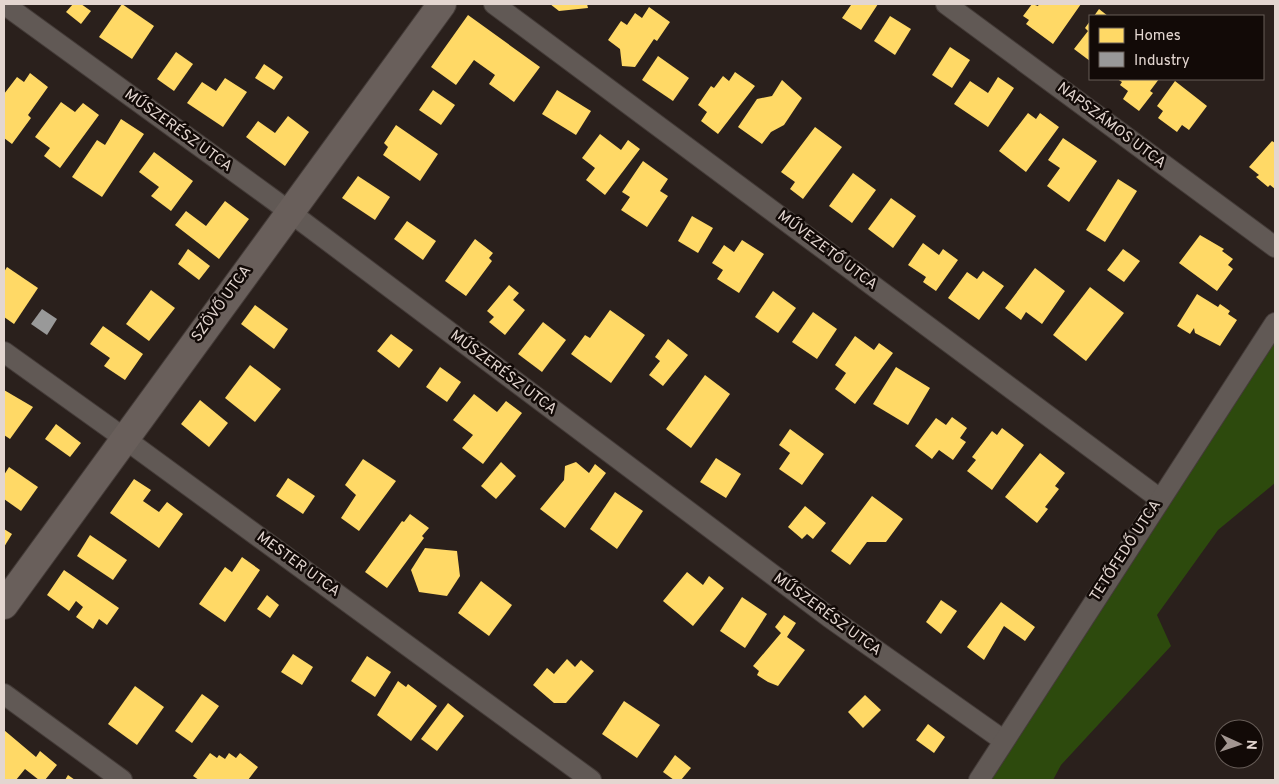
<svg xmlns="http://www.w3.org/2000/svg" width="1279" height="784" font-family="Overpass,sans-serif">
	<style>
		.green { fill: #2d4a0d }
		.homes { fill: #ffd966 }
		.industry { fill: #999 }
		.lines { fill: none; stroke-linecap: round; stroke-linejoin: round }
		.street-casing { stroke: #443b38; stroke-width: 22 }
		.secondary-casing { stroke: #443b38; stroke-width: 30 }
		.street { stroke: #615955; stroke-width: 20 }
		.secondary { stroke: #695f5b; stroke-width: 28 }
		.labels { text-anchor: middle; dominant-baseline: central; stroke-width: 5; stroke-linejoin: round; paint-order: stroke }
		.street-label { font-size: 15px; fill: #e3d6d0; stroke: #120a07 }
	</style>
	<rect width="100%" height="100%" fill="#2a201c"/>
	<path class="green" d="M1275 323V483L1218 530 1157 615 1171 646 1061 765 1053 780H979Z"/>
	<g class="homes">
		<path d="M73 4H81L91 11 81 24 66 12Z"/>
		<path d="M122 4 154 26 132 59 99 37Z"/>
		<path d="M550 4H587L588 8 559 11Z"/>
		<path d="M849 4H878L861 30 842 18 851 5Z"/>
		<path d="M1032 4 1038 6 1039 4H1081L1053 44 1026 24 1029 20 1023 16Z"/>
		<path d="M649 7 670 22 657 41 654 39 635 67 622 66 620 49 608 40 621 21 627 25 635 13 642 18Z"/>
		<path d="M1099 9 1108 16H1094Z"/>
		<path d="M468 15 540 67 514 102 489 84 495 75 474 60 456 85 431 67Z"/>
		<path d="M890 16 911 29 895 55 874 41Z"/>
		<path d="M1090 21V61L1074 49 1088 31 1085 28Z"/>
		<path d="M950 47 970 60 952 88 932 75Z"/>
		<path d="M176 52 193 64 174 91 157 79Z"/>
		<path d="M658 56 689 78 673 101 642 80Z"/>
		<path d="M264 64 283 77 274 90 255 78Z"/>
		<path d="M735 72 755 86 718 134 701 121 707 112 698 105 711 86 714 88 723 76 729 81Z"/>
		<path d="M30 73 48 87 28 115 31 118 12 144 4 138V94L17 77 24 82Z"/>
		<path d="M998 77 1014 88 988 127 954 104 970 81 988 93Z"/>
		<path d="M225 78 247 92 223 127 187 103 202 82 216 91Z"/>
		<path d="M1117 79H1159L1150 91 1153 93 1139 111 1123 99 1128 91 1120 85 1122 82Z"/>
		<path d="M782 80 802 98 784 125 771 132 762 144 738 127 757 99 772 96Z"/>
		<path d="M1175 81 1207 106 1189 130 1182 125 1177 132 1158 118 1163 111 1157 106Z"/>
		<path d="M433 90 455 105 441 125 419 110Z"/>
		<path d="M557 90 591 111 576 135 542 114Z"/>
		<path d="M61 102 75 112 83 103 99 115 60 168 44 156 50 148 35 137Z"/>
		<path d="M1028 113 1036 119 1040 113 1059 127 1026 172 999 151Z"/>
		<path d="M288 116 309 132 285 166 246 137 258 121 275 133Z"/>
		<path d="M121 119 144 134 102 197 72 177 97 140 105 145Z"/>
		<path d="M396 125 438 154 420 181 383 155 388 147 384 143Z"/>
		<path d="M815 127 842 147 803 199 790 189 795 182 781 172Z"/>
		<path d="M600 134 621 150 628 140 640 149 605 195 586 180 595 168 582 158Z"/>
		<path d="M1063 138 1097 161 1069 202 1047 186 1060 168 1048 160Z"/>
		<path d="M1272 141 1275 143V189L1270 185 1268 187 1256 177 1259 175 1249 167Z"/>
		<path d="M154 152 193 181 171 211 151 196 159 187 139 172Z"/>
		<path d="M643 161 668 179 660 191 668 196 647 227 621 210 630 197 622 192Z"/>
		<path d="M853 173 876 190 852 223 829 206Z"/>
		<path d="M358 176 390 197 375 220 342 198Z"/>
		<path d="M1118 179 1137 191 1105 242 1086 230Z"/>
		<path d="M891 198 916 216 893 248 868 229Z"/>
		<path d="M225 201 249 219 219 259 175 225 186 211 206 226Z"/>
		<path d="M692 216 713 228 698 253 678 241Z"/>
		<path d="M407 221 436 241 423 260 394 239Z"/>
		<path d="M1200 235 1224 249 1222 251 1233 259 1228 265 1233 269 1217 291 1179 263Z"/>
		<path d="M475 239 493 253 489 258 492 261 466 296 445 281Z"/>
		<path d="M742 240 764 254 739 293 717 279 723 270 712 263 724 245 734 252Z"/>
		<path d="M923 243 939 255 943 249 958 260 936 291 923 282 926 277 908 265Z"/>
		<path d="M188 249 210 266 199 280 178 264Z"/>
		<path d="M1123 249 1140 261 1124 282 1107 270Z"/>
		<path d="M7 267 38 288 14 324 4 317V272Z"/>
		<path d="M1035 268 1065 291 1042 324 1026 312 1021 320 1005 308Z"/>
		<path d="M983 271 1004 286 979 320 948 298 967 272 977 279Z"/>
		<path d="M509 285 519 293 513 300 525 310 505 335 489 322 494 317 487 311Z"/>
		<path d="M1090 287 1124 313 1086 361 1053 335Z"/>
		<path d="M151 290 175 308 149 341 126 324Z"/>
		<path d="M773 291 796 308 778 333 755 317Z"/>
		<path d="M1197 294 1218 307 1220 304 1230 311 1228 314 1237 320 1220 346 1195 333 1194 328 1190 334 1177 326Z"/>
		<path d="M255 305 288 329 274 349 241 324Z"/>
		<path d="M610 310 645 335 611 383 571 354 585 335 590 338Z"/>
		<path d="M813 312 837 329 817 359 792 342Z"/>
		<path d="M543 322 566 340 542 372 518 354Z"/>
		<path d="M103 326 143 354 125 380 104 366 110 358 90 344Z"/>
		<path d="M391 334 413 350 399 368 377 351Z"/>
		<path d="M855 336 874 350 879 343 893 353 855 404 835 389 846 373 835 365Z"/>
		<path d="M668 339 688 355 663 386 649 375 660 361 655 357Z"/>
		<path d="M250 365 281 389 255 422 225 398Z"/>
		<path d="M440 367 461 382 447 402 426 387Z"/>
		<path d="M896 367 930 388 908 425 873 404Z"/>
		<path d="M705 375 730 394 691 448 666 429Z"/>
		<path d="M4 390 33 407 10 439 4 435Z"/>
		<path d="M474 394 497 412 506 401 522 413 483 464 462 448 473 435 453 420Z"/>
		<path d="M200 400 228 423 209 447 181 424Z"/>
		<path d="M952 417 967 428 960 438 966 442 953 460 939 450 932 459 915 446 936 418 946 425Z"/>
		<path d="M56 424 81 443 70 457 45 439Z"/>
		<path d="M1002 428 1024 445 992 490 967 471 976 460 972 457 992 431 997 435Z"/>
		<path d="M790 429 824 454 802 485 779 469 790 453 779 445Z"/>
		<path d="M1040 453 1065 473 1055 486 1059 489 1045 507 1048 509 1037 523 1005 497Z"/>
		<path d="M716 458 741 474 726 498 700 482Z"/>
		<path d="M363 459 396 481 359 531 341 518 356 495 345 485Z"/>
		<path d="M501 462 516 476 496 499 481 486Z"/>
		<path d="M576 462 589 473 595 464 606 473 565 528 540 509 564 480 565 466Z"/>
		<path d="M9 467 38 487 21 511 4 499V475Z"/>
		<path d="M288 478 315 496 303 514 276 496Z"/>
		<path d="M134 479 151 490 143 501 159 512 167 502 183 514 159 548 110 513Z"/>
		<path d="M615 492 643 511 617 549 590 529Z"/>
		<path d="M872 496 903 519 886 542H867L850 565 831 551Z"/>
		<path d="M805 506 826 523 813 539 807 534 802 539 788 527Z"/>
		<path d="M410 514 429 528 422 536 424 538 387 588 365 572 402 521 404 522Z"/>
		<path d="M4 529 12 534 4 547Z"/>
		<path d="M90 535 127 560 113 580 77 556Z"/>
		<path d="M425 548 457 551 460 576 447 596 419 592 411 570Z"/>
		<path d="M242 557 260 570 225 622 199 604 225 567 232 572Z"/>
		<path d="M64 570 119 608 107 625 99 619 93 629 76 617 83 607 76 601 69 611 47 595Z"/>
		<path d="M687 572 703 585 709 576 724 588 693 626 663 601Z"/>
		<path d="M481 581 512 605 489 636 458 613Z"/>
		<path d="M267 595 279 605 270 618 257 609Z"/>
		<path d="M742 597 767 614 745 648 720 631Z"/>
		<path d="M941 600 957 611 941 634 926 622Z"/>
		<path d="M1001 602 1035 627 1025 641 1004 626 984 660 967 647Z"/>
		<path d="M784 615 796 623 787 637 805 650 778 686 768 682 757 675 759 671 753 666 781 633 775 627Z"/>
		<path d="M293 654 313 667 302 685 281 672Z"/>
		<path d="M367 656 391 672 375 697 351 681Z"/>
		<path d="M567 659 575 667 581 660 594 671 566 703H554L533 685 547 668 554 674Z"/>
		<path d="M398 681 406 687 408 684 437 706 411 741 377 715Z"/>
		<path d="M135 686 164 707 137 745 108 724Z"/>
		<path d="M202 694 219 706 192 743 175 731Z"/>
		<path d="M865 695 881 710 863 728 848 712Z"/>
		<path d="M624 701 660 725 637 758 602 734Z"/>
		<path d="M448 703 464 716 437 751 421 739Z"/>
		<path d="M928 724 945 737 934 753 916 740Z"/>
		<path d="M4 730 36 757 40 751 57 765 45 780H39L25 769 16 780H4Z"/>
		<path d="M210 753 217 758 219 755 225 759 229 753 236 758 240 753 258 767 248 780H199L193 776Z"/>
		<path d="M675 755 691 768 681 780H674L663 772Z"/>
		<path d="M68 775 75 780H65Z"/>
	</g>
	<path class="industry" d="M42 309 57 319 47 335 31 324Z"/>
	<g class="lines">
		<g class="street-casing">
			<g id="street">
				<path d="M4 4 275 201 829 617 1003 740"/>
				<path d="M494 4 1160 499"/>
				<path d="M946 4 1275 247"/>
				<path d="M4 352 110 428 591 780"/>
				<path d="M4 694 122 780"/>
				<path d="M979 780 1275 323"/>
			</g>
		</g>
		<g class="secondary-casing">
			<path id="secondary" d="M4 605 442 4"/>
		</g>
		<use href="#street" class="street"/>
		<use href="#secondary" class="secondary"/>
	</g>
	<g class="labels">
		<g class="street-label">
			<text transform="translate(1111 126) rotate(37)">NAPSZÁMOS UTCA</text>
			<text transform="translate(178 131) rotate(36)">MŰSZERÉSZ UTCA</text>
			<text transform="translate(827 251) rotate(37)">MŰVEZETŐ UTCA</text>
			<text transform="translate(222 304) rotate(-54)">SZÖVŐ UTCA</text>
			<text transform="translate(503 373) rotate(37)">MŰSZERÉSZ UTCA</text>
			<text transform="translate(1126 551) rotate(-57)">TETŐFEDŐ UTCA</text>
			<text transform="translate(298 565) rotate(36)">MESTER UTCA</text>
			<text transform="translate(827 615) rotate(36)">MŰSZERÉSZ UTCA</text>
		</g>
	</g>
	<rect width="1279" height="784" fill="none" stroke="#e3d6d0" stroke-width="10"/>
	<rect x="1089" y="15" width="175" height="65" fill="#120a07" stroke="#665c57"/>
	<rect x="1099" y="28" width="25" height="15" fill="#ffd966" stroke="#665c57"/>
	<text x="1134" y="40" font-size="15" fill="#e3d6d0">Homes</text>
	<rect x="1099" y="52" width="25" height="15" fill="#999999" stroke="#665c57"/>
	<text x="1134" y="65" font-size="15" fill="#e3d6d0">Industry</text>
	<g transform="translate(1239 744) rotate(93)"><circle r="24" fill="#120a07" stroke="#665c57"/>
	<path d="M0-4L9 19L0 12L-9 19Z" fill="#a29691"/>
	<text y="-8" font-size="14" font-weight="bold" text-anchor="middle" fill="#e3d6d0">N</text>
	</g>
</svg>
